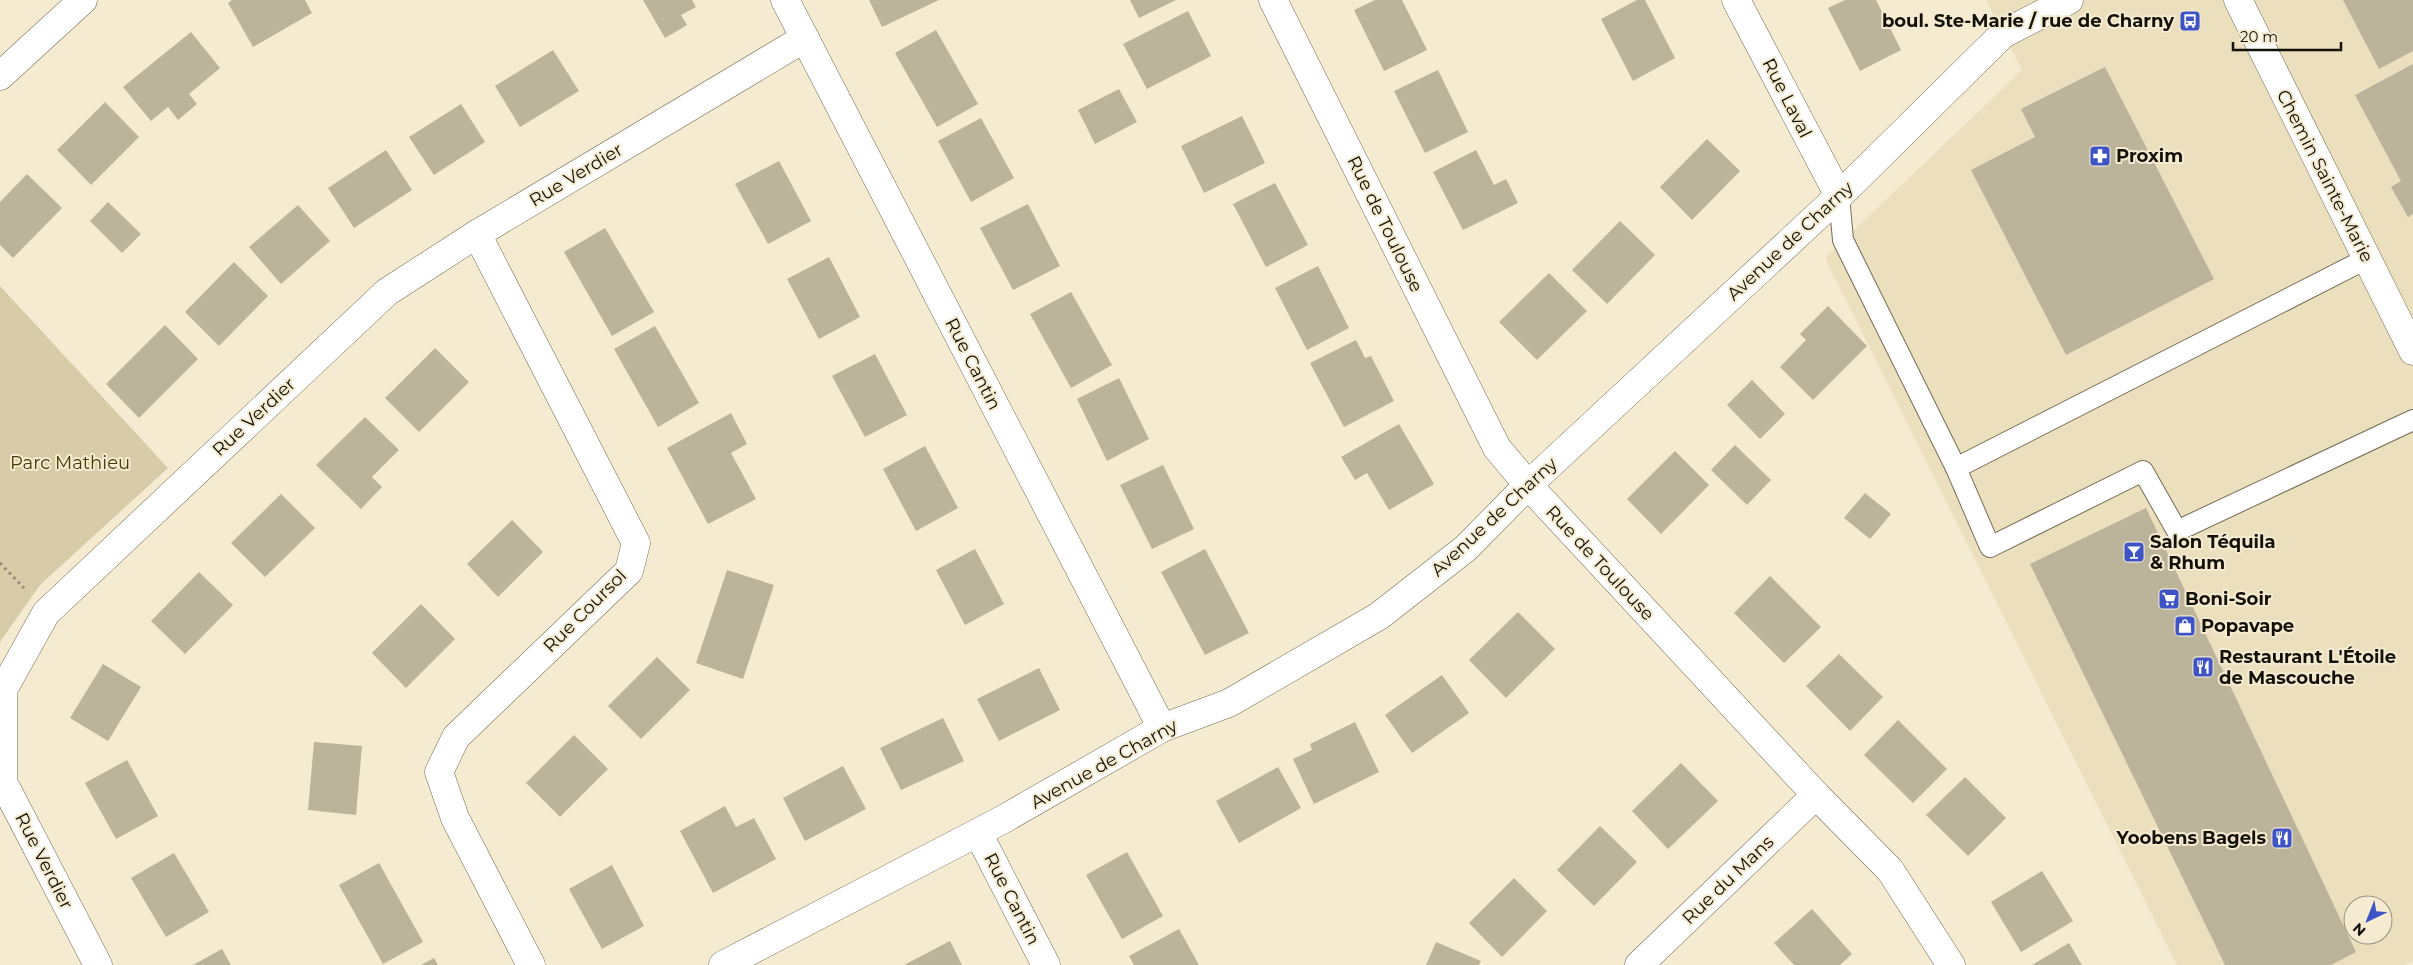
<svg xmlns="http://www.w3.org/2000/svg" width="2413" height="965" font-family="Montserrat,sans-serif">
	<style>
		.built { fill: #ebdfbe; fill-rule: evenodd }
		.green { fill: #d8cca8 }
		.building { fill: #bcb39b }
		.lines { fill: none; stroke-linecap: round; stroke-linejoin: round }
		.service-casing { stroke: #746c56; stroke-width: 22 }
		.minor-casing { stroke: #746c56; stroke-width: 29 }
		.tertiary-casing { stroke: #746c56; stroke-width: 29 }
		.path { stroke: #8f8976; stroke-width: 3; stroke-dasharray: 2.5 4; stroke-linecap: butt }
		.service { stroke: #fff; stroke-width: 20 }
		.minor { stroke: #fff; stroke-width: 28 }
		.tertiary { stroke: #fff; stroke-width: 28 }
		.labels { text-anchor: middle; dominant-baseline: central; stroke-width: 4; stroke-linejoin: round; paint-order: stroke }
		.poi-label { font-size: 18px; font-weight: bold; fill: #131007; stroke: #f4ebd1; text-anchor: start }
		.street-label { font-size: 18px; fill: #131007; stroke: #f4ebd1 }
		.park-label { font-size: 18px; fill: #483902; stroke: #f4ebd1 }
	</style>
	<rect width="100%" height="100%" fill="#f4ebd1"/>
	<path class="built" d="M1986 0H2413V961L2404 965H2177L1825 258 2022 70ZM2353 905H2383V935H2353Z"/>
	<path class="green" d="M0 286 168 468 40 585 0 642Z"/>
	<g class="building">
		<path d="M232 0H305L312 13 253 47 228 3Z"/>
		<path d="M643 0H692L696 7 681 15 687 25 665 38Z"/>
		<path d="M869 0H939L882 27Z"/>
		<path d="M1130 0H1176L1139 18Z"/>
		<path d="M1375 0H1402L1427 50 1384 71 1354 10Z"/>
		<path d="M1637 0H1645L1675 58 1633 81 1601 19Z"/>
		<path d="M1845 0H1876L1901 50 1860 71 1828 8Z"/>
		<path d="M2343 0H2413V51L2379 69Z"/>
		<path d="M1188 11 1211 56 1147 89 1123 44Z"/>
		<path d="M936 30 978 104 937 127 895 53Z"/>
		<path d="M191 32 220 68 189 94 197 104 178 120 168 107 151 121 123 87Z"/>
		<path d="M553 50 579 91 520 127 495 86Z"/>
		<path d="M2413 64V214L2408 217 2391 187 2401 181 2355 95Z"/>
		<path d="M2105 67 2214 279 2066 355 1971 170 2035 137 2021 109Z"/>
		<path d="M1438 70 1468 132 1425 153 1394 91Z"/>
		<path d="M1119 89 1137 122 1095 144 1078 110Z"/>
		<path d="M105 102 139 137 91 185 57 150Z"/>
		<path d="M461 104 485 142 434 175 409 137Z"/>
		<path d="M1242 116 1265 163 1204 193 1181 146Z"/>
		<path d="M981 118 1014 178 971 202 938 141Z"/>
		<path d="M1707 139 1740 171 1692 220 1660 187Z"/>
		<path d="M386 150 412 190 354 228 328 188Z"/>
		<path d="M1476 150 1494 185 1506 179 1518 203 1463 230 1433 172Z"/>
		<path d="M779 161 811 221 768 244 735 184Z"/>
		<path d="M27 174 62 208 13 258 0 245V202Z"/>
		<path d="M1275 183 1308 245 1266 267 1233 204Z"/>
		<path d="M108 202 141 234 122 253 90 221Z"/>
		<path d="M1028 204 1060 266 1013 290 980 228Z"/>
		<path d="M298 205 330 241 281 284 249 247Z"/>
		<path d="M1620 221 1655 255 1607 304 1572 270Z"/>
		<path d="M605 228 654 312 612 336 564 252Z"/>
		<path d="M829 257 860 317 819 339 787 279Z"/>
		<path d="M234 262 268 296 219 346 185 312Z"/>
		<path d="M1318 266 1349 328 1307 350 1275 288Z"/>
		<path d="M1549 273 1587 311 1537 360 1499 322Z"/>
		<path d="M1071 292 1112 365 1071 388 1030 314Z"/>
		<path d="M1828 306 1867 346 1813 400 1780 367 1806 340 1800 334Z"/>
		<path d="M165 325 198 359 139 418 106 384Z"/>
		<path d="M655 326 699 403 658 427 614 349Z"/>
		<path d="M1356 340 1365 358 1371 356 1394 401 1344 427 1310 363Z"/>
		<path d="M435 348 469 382 419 432 385 398Z"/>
		<path d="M875 354 907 415 865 437 832 376Z"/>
		<path d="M1119 378 1149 439 1107 461 1077 399Z"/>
		<path d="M1752 380 1785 414 1760 439 1727 405Z"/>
		<path d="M731 413 747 444 731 453 756 499 708 524 667 448Z"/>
		<path d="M365 417 399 450 372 477 382 487 361 509 316 465Z"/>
		<path d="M1399 424 1434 484 1389 510 1367 473 1355 480 1341 457Z"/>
		<path d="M1735 445 1771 480 1747 505 1711 470Z"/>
		<path d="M925 446 958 508 916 531 883 469Z"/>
		<path d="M1675 451 1709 485 1661 534 1627 499Z"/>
		<path d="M1163 465 1194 529 1152 549 1120 485Z"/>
		<path d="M1865 493 1891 514 1870 539 1844 518Z"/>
		<path d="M281 494 315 528 265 577 231 543Z"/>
		<path d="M2146 508 2356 952 2331 965H2225L2030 564Z"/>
		<path d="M512 520 543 552 498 597 467 564Z"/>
		<path d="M975 549 1004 604 965 625 936 570Z"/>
		<path d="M1205 549 1249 633 1205 655 1161 572Z"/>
		<path d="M727 570 774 585 743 679 696 663Z"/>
		<path d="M199 572 233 605 185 654 151 621Z"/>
		<path d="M1770 576 1821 627 1784 663 1734 613Z"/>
		<path d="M421 604 455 639 406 688 372 653Z"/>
		<path d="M1518 612 1555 649 1506 698 1469 660Z"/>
		<path d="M1839 654 1883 697 1850 731 1806 686Z"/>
		<path d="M657 657 690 690 641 739 608 706Z"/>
		<path d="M103 664 141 687 108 741 70 718Z"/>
		<path d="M1039 668 1060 710 999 741 977 699Z"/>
		<path d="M1442 675 1469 713 1412 753 1385 715Z"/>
		<path d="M943 718 964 761 901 790 880 748Z"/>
		<path d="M1898 720 1947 769 1913 803 1864 755Z"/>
		<path d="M1355 722 1379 772 1314 804 1293 759 1312 750 1310 744Z"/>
		<path d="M574 735 608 769 560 817 526 783Z"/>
		<path d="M314 742 362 746 356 815 308 810Z"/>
		<path d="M127 760 158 816 116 839 85 783Z"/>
		<path d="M1681 763 1718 801 1668 849 1632 811Z"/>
		<path d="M843 766 866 809 805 841 783 798Z"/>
		<path d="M1278 767 1301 808 1239 843 1216 801Z"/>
		<path d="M1965 777 2006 818 1968 856 1926 815Z"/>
		<path d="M725 806 736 827 754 818 776 859 713 893 680 831Z"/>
		<path d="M1600 826 1637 862 1594 906 1557 870Z"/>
		<path d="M1127 852 1163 916 1122 939 1086 875Z"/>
		<path d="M174 853 209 912 166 937 131 878Z"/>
		<path d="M379 863 423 942 383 964 339 885Z"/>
		<path d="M612 865 644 926 602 949 569 889Z"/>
		<path d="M2042 871 2073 921 2021 952 1991 902Z"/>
		<path d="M1514 878 1547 911 1502 957 1469 923Z"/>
		<path d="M1812 909 1852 954 1840 965H1794L1774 943Z"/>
		<path d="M1179 929 1199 965H1134L1129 956Z"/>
		<path d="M950 941 962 965H904Z"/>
		<path d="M1436 942 1481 961 1479 965H1426Z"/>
		<path d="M2069 943 2082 965H2032Z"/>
		<path d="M222 949 231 965H193Z"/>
		<path d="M434 958 438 965H421Z"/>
	</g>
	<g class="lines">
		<g class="service-casing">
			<g id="service">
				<path d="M1839 196 1843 240 1956 468 1990 547 2143 471 2177 531 2413 420"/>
				<path d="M1956 468 2366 259"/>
			</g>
		</g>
		<g class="minor-casing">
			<g id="minor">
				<path d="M785 0 1162 728"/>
				<path d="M1273 0 1497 448 1528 485 1816 795 1890 870 1951 965"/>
				<path d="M1736 0 1839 196"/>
				<path d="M0 76 83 0"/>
				<path d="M477 234 636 543 629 571 456 737 439 772 455 818 531 965"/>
				<path d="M978 833 1046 965"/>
				<path d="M98 965 3 782V690L46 613 387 292 477 234 805 38"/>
				<path d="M723 965 1002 820 1162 728 1229 703 1379 616 1466 548 1528 485 1839 196 2003 34 2069 0"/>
				<path d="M1639 965 1816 795"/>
			</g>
		</g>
		<g class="tertiary-casing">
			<path id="tertiary" d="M2238 0 2413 351"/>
		</g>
		<path class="path" d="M0 563 24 588"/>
		<use href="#service" class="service"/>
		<use href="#minor" class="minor"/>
		<use href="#tertiary" class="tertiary"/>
	</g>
	<defs>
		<g id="bus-square" transform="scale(1.125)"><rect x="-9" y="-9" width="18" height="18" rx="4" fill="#3e53c6" stroke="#f4ebd1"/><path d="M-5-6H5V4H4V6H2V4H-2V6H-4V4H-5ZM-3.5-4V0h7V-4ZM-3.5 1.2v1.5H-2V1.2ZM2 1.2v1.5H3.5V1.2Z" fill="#fff"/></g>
		<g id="pharmacy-square" transform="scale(1.125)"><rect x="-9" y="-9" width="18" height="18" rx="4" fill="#3e53c6" stroke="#f4ebd1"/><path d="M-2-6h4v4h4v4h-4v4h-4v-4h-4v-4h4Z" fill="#fff"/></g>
		<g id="bar-square" transform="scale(1.125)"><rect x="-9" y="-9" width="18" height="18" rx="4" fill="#3e53c6" stroke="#f4ebd1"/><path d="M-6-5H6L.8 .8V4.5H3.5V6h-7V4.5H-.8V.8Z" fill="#fff"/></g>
		<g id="supermarket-square" transform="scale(1.125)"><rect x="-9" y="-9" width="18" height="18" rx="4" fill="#3e53c6" stroke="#f4ebd1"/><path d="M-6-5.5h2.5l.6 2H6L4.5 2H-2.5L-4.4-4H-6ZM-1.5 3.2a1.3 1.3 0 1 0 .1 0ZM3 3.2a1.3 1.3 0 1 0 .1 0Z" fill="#fff"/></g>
		<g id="shop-square" transform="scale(1.125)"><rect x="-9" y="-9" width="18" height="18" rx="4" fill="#3e53c6" stroke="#f4ebd1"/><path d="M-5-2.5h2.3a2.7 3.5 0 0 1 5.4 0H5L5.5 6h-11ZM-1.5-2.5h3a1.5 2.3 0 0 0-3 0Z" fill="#fff"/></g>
		<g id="restaurant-square" transform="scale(1.125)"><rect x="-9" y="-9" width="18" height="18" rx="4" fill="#3e53c6" stroke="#f4ebd1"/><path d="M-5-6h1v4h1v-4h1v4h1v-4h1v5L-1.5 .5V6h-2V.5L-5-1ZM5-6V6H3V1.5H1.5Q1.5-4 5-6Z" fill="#fff"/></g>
	</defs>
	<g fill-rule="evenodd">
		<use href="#bus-square" x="2190" y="21"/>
		<use href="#pharmacy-square" x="2100" y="156"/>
		<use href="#bar-square" x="2134" y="552"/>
		<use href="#supermarket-square" x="2169" y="599"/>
		<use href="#shop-square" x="2185" y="626"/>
		<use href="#restaurant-square" x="2203" y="667"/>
		<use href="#restaurant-square" x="2282" y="838"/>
	</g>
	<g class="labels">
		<g class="poi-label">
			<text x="2174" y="21" text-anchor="end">boul. Ste-Marie / rue de Charny</text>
			<text x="2116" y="156">Proxim</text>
			<text x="2150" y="542">Salon Téquila<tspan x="2150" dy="21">&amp; Rhum</tspan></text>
			<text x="2185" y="599">Boni-Soir</text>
			<text x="2201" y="626">Popavape</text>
			<text x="2219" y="657">Restaurant L'Étoile<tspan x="2219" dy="21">de Mascouche</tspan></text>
			<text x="2266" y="838" text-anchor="end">Yoobens Bagels</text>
		</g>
		<g class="street-label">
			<text transform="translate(1787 98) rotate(63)">Rue Laval</text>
			<text transform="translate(576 175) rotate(-31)">Rue Verdier</text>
			<text transform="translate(2325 176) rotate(63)">Chemin Sainte-Marie</text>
			<text transform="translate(1385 224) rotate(64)">Rue de Toulouse</text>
			<text transform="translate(1790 241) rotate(-43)">Avenue de Charny</text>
			<text transform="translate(973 364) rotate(63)">Rue Cantin</text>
			<text transform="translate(254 417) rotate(-43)">Rue Verdier</text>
			<text transform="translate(1494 517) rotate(-43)">Avenue de Charny</text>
			<text transform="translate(1600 563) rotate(47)">Rue de Toulouse</text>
			<text transform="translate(585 611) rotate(-45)">Rue Coursol</text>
			<text transform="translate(1104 764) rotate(-29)">Avenue de Charny</text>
			<text transform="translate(44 861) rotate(63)">Rue Verdier</text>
			<text transform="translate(1728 880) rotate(-44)">Rue du Mans</text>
			<text transform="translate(1012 899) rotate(63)">Rue Cantin</text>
		</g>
		<g class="park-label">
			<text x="70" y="463">Parc Mathieu</text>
		</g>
	</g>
	<g transform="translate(2368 920) rotate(223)"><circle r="24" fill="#f4ebd1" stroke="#9a9380"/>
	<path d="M0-4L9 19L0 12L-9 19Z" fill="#3e53c6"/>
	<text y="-8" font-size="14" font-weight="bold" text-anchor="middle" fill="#131007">N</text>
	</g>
	<path d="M2233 42v8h108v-8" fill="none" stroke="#131007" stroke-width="2.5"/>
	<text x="2240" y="42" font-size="15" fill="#131007" stroke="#f4ebd1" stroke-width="4" paint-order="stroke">20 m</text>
</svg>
